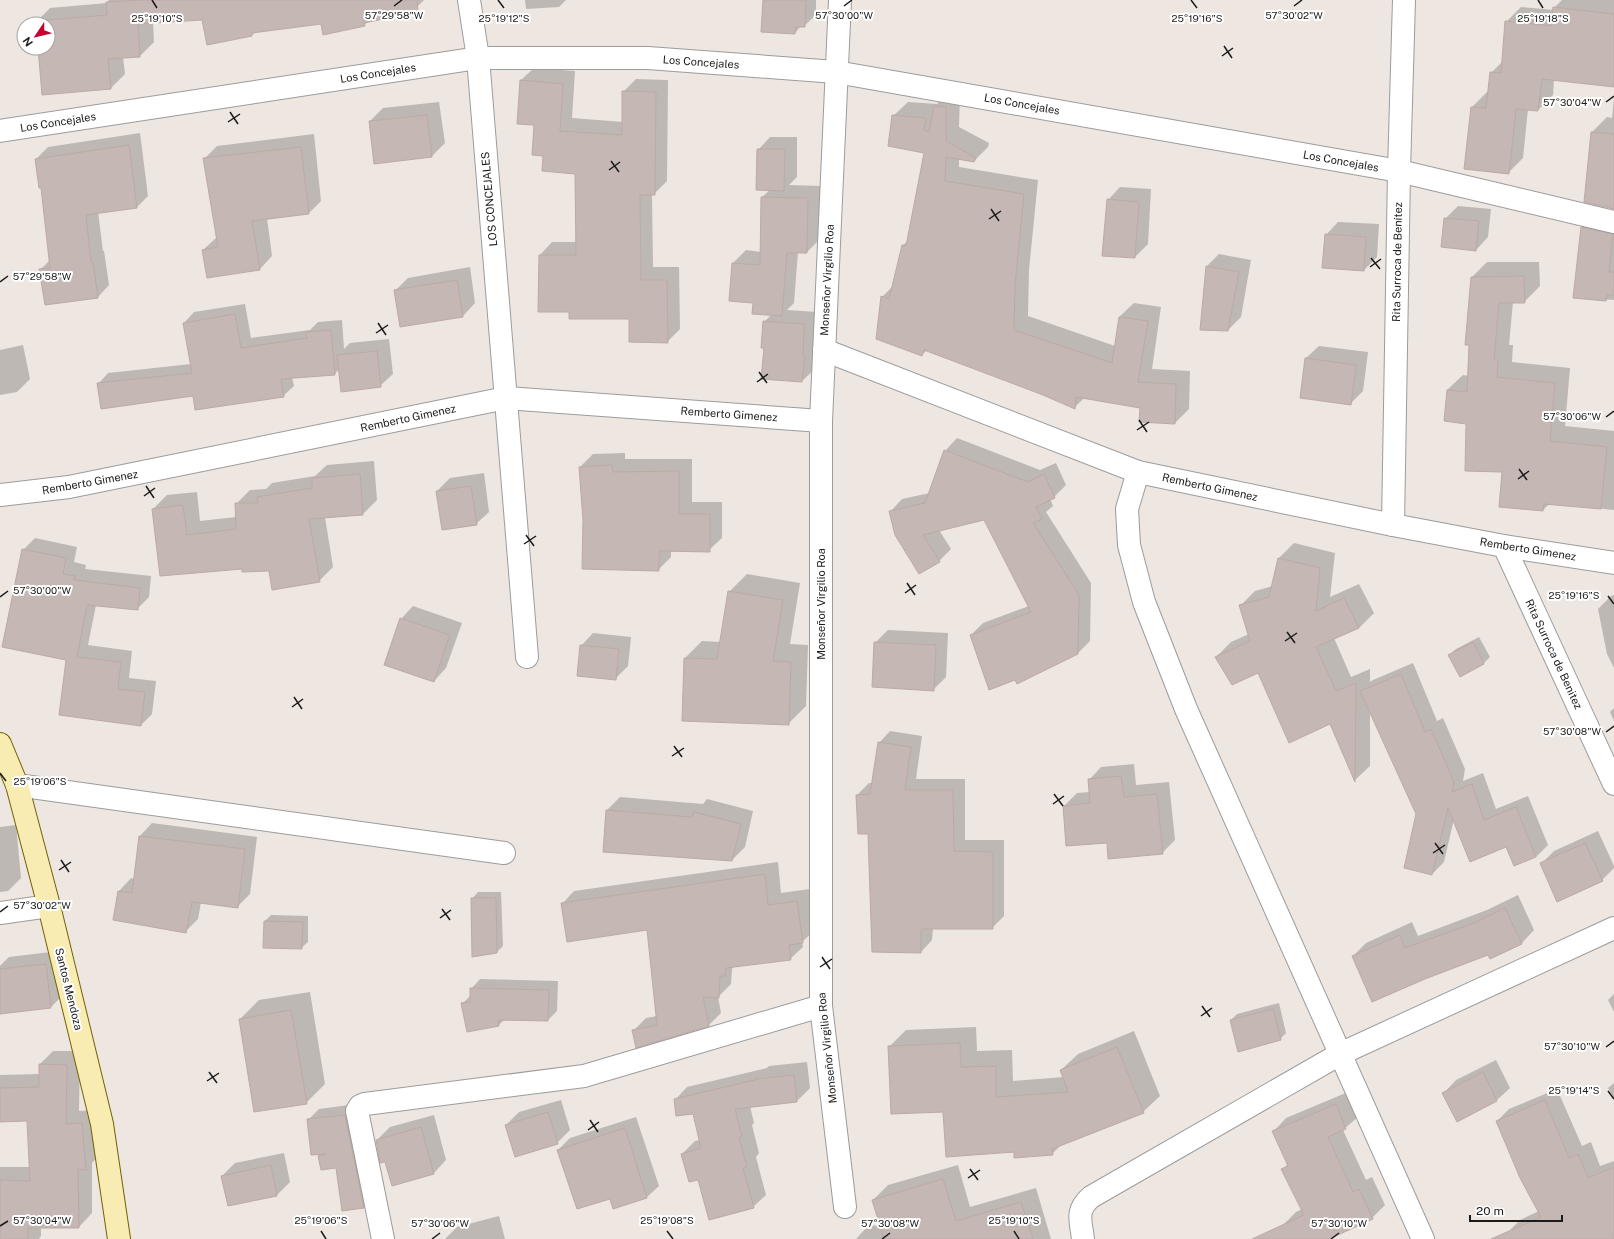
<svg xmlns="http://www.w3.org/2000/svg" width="1614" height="1239" font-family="'Public Sans',sans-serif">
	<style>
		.shadow { fill: #0003 }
		.building { fill: #c4b7b4; stroke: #bea9a3 }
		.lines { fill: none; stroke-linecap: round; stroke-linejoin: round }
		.street-casing { stroke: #9c9c9c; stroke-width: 24 }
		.secondary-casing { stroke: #706204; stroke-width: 24 }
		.street { stroke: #fff; stroke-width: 22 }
		.secondary { stroke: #f9ecb2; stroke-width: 22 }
		.ticks { fill: none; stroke: #1b1b1b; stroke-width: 1.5 }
		.labels { text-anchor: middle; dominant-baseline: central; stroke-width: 4; stroke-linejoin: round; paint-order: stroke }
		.street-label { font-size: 11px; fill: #1b1b1b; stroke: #fff }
		.ticks-label { font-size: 10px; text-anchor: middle; fill: #1b1b1b; stroke: #fff; stroke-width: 4; stroke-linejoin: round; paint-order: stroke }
	</style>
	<rect width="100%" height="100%" fill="#ede6e1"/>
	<g class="shadow">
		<path d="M109 0H424L412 12 369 21 364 25 322 23 256 32 252 35 202 19 153 22 154 42 140 56 123 57 125 74 111 88 39 48H48V24H36V22L50 8 107 3Z"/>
		<path d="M525 0H566L559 7 526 9Z"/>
		<path d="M751 0H816V15L804 26H801L795 33 764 0Z"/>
		<path d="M1562 0H1614V86L1554 79 1553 95 1538 110 1528 109 1523 158 1508 173 1472 107 1487 92 1489 93 1491 73 1503 61 1506 22 1521 7 1554 10V8Z"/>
		<path d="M534 68 575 71 572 118 623 122V92L636 79 668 80 667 181 654 194H652L653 267H679L680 329 667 342 630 318 570 311 540 255 552 242H577L576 173 544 155 521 80Z"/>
		<path d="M949 92 960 93 959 127 989 143 988 147 974 161 959 158V167L1038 180 1029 270 1028 316 1115 346 1119 317 1134 303 1161 307 1152 369 1190 371 1189 409 1175 423 1141 407 1084 398 1075 407 1043 394 927 350 922 355 882 297 894 285 903 245 908 241 926 152 893 116 908 102 937 104Z"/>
		<path d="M1614 97V208L1585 201 1592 132 1607 117 1612 118Z"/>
		<path d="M439 102 445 143 432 156 370 121 383 108Z"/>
		<path d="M140 133 148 196 137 207 98 212 103 251H104L109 285 98 297 40 270 50 260 42 186 36 159 48 147Z"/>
		<path d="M314 134 321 201 309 213 267 218 272 256 260 269 203 250 217 237 204 159 217 146Z"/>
		<path d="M770 137H797V177L789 185 821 186 820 239 807 252H798L794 303 787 310 817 312 815 369 802 381 765 347 764 322 771 315 754 302 733 263 746 250 761 252 762 197 770 190 758 150Z"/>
		<path d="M1120 187 1151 189 1148 244 1135 257 1108 200Z"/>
		<path d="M1458 206 1491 209 1488 237 1476 250 1445 219Z"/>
		<path d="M1597 213 1614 217V300L1574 297 1582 227Z"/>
		<path d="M1338 222 1379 224 1377 257 1364 270 1326 235Z"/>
		<path d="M1219 254 1251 260 1241 317 1228 330 1207 266Z"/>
		<path d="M1487 262H1539L1540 286 1524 302H1513L1509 345H1513L1512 362 1570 368 1565 426 1614 431V510L1550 503 1543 510 1503 471 1467 423 1447 390 1463 375 1469 376 1472 277Z"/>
		<path d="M470 267 475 303 463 316 395 291 408 278Z"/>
		<path d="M245 304 251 338 310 330 318 322 342 320 344 349 350 343 389 339 393 374 380 386 339 369 335 374 292 377 294 386 283 396 194 395 98 384 108 373 191 364 184 323 194 312Z"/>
		<path d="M23 345 30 379 17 392 0 395V350Z"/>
		<path d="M1319 346 1368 352 1363 391 1350 404 1306 358Z"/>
		<path d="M957 438 1040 470 1056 463 1066 485 1054 497 1050 499 1053 506 1046 512 1091 583 1090 641 1078 653 971 635 983 623 1029 606 985 519 939 530 951 549 939 561 890 512 902 499 930 493 945 451Z"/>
		<path d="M625 453V459H692V502H722V538L709 550H671V557L658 570 584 520 580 467 593 454Z"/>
		<path d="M374 461 377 500 363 514 325 517 333 567 319 581 270 570 243 568 161 575 153 509 167 495 197 492 200 521 236 517V504L250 490 266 489 272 483 315 476 327 465Z"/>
		<path d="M484 473 489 512 476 524 437 491 450 478Z"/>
		<path d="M35 538 77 547 74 562 86 565 85 569 151 576 149 597 137 609 96 605 88 645 132 651 129 678 156 681 152 714 141 725 67 659 23 550Z"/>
		<path d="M1294 543 1335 553 1330 597 1359 584 1374 613 1359 628 1334 638 1351 677 1370 669V682L1373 680 1413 663 1437 721 1443 718 1465 769 1463 781 1483 773 1496 809 1528 796 1548 845 1536 857 1507 846 1454 819 1444 862 1432 874 1417 814 1370 711V766L1355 780 1331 723 1258 672 1216 657 1231 642 1249 634 1240 606 1255 591 1273 586 1279 558Z"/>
		<path d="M747 574 800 583 790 644 808 645 806 706 788 724 685 658 702 641 721 642 729 592Z"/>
		<path d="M1614 595V668L1607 654 1598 609 1611 596Z"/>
		<path d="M413 606 462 623 446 668 434 681 401 619Z"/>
		<path d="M888 630 948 633 946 677 933 690 875 643Z"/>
		<path d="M593 633 631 637 628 666 615 679 581 646Z"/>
		<path d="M1479 637 1490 657 1484 663 1460 675 1449 655 1456 649Z"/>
		<path d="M1614 708V721L1610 712Z"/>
		<path d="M890 731 922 736 916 779H965V840H1004V916L992 928H933L932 940 921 952 869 833 857 795 869 783H872L879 743Z"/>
		<path d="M1134 764 1136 785 1169 782 1175 840 1162 853 1108 842 1064 806 1077 793 1090 792 1089 780 1101 767Z"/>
		<path d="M620 797 703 804 707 799 753 811 745 847 732 860 607 810Z"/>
		<path d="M152 823 257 837 250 894 237 907 201 902 198 919 185 932 114 919 119 891 131 878 135 879 140 836Z"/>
		<path d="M16 825 21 878 8 891 0 892V827Z"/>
		<path d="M1598 831 1614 866V868L1602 880 1541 864 1554 851Z"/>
		<path d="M778 862 781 893 810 889 815 930 802 942 803 947 790 959 734 966 732 969 731 984 718 997 721 1013 709 1025 633 1031 646 1018 657 1016 648 929 562 904 574 891Z"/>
		<path d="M478 892H501L503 946 497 952 472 899Z"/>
		<path d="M1518 895 1534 930 1522 943 1489 954 1353 956 1366 943 1412 922 1418 936 1487 910Z"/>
		<path d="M271 915 308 916V942L301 948 265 921Z"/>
		<path d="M59 951 64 994 51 1007 0 1002V966L9 957Z"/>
		<path d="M480 979 558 981 557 1011 548 1020 505 1019 499 1025 467 1031 462 1004 471 995V989Z"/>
		<path d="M310 992 325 1084 306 1103 240 1019 259 1000Z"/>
		<path d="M1614 994V1012L1608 1000Z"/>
		<path d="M1279 1003 1286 1033 1280 1039 1231 1020 1237 1014Z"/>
		<path d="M976 1027 977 1051 1012 1050 1013 1081 1064 1077 1061 1070 1078 1054 1134 1031 1160 1096 1143 1112 1063 1143 1052 1154 1014 1151 944 1111 889 1047 906 1030Z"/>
		<path d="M53 1051H80L79 1111 95 1110 99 1155 92 1163V1213L79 1227H41V1236L39 1239H0V1167H30L28 1120 0 1121V1075L40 1074V1064Z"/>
		<path d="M1496 1060 1510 1088 1497 1100 1457 1120 1444 1093 1456 1080Z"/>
		<path d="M807 1062 810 1088 797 1101 750 1106 754 1123 752 1125 759 1153 756 1157 766 1195 753 1207 699 1179 682 1154 695 1141 700 1140 694 1113 675 1100 687 1087 767 1068 769 1066Z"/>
		<path d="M1614 1083V1099L1608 1088Z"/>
		<path d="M1557 1089 1582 1146 1591 1142 1600 1166 1614 1161V1239H1511L1508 1232 1520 1220 1539 1211 1497 1121 1509 1109Z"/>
		<path d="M1348 1092 1359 1116 1343 1130 1366 1180 1372 1177 1385 1205 1372 1218 1326 1239H1290L1283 1225 1296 1212 1302 1209 1283 1169 1288 1164 1274 1131 1286 1118Z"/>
		<path d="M561 1100 570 1130 557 1143 506 1125 519 1112Z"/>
		<path d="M356 1104 375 1196 363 1207 337 1167 319 1156 322 1153 308 1120 319 1109Z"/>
		<path d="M434 1115 446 1160 434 1173 386 1161 377 1140 390 1127Z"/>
		<path d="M636 1117 659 1186 647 1197 614 1208 611 1198 558 1150 570 1138Z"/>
		<path d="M284 1153 290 1182 277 1195 228 1205 222 1176 235 1163Z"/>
		<path d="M958 1165 970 1207 1036 1188 1051 1239H856L868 1226 881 1225 873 1200 888 1185Z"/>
		<path d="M499 1216 505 1239H445L457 1227Z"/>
	</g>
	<g class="building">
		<path d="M141 0H417L418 12 364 23 365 26 323 35 321 24 252 33V36L207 45 202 20 138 24 140 57 108 59 111 89 42 95 38 48H48V24H35V21L107 15 106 2Z"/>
		<path d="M763 0H806L805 27H796L795 34 761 32Z"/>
		<path d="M1553 7 1614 14V87L1542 79 1538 111 1516 109 1509 174 1464 169 1471 107 1486 108 1490 72 1501 73 1505 21 1551 26Z"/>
		<path d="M520 80 563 84 560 131 622 135V91L656 92 655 195H640L641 280H667L668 343 629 342V319H569V312H538L539 255H576L575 174 542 171 543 156 532 155 534 125 517 124Z"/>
		<path d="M934 106 946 107V141L976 158 974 162 946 157 945 181 1024 194 1015 285 1014 330 1112 363 1119 317 1148 321 1138 382 1176 384 1175 424 1139 422 1140 408 1076 397 1075 409 1043 395 924 350 922 356 876 339 881 296 889 299 902 245 906 246 924 153 888 146 892 115 926 118 924 130 929 132Z"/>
		<path d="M427 115 432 157 374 164 369 121Z"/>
		<path d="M1591 132 1614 134V209L1584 202Z"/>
		<path d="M129 145 137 208 86 215 91 262H93L98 298 45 305 39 269 50 268 41 188H39L35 159Z"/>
		<path d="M301 147 309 214 252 221 260 270 207 278 202 250 218 247 203 158Z"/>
		<path d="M757 149H785L784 191 756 190Z"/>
		<path d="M761 197 808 198 807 253H787L782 316 752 314 753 303 729 301 732 263 760 265Z"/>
		<path d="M1107 199 1139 202 1135 258 1102 256Z"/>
		<path d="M1444 218 1479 221 1476 251 1441 247Z"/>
		<path d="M1581 227 1613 234 1609 272H1614V295H1607L1606 301 1573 298Z"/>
		<path d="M1325 234 1366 237 1364 271 1322 268Z"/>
		<path d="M1206 266 1239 272 1228 331 1200 330Z"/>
		<path d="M1524 276 1525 303H1499L1494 360H1498L1497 377 1555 383 1550 441 1607 447 1601 509 1544 504 1543 511 1499 507 1502 472 1465 471 1466 424 1444 421 1447 390 1467 392 1469 345H1465L1471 277Z"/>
		<path d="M457 280 463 317 400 327 394 290Z"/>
		<path d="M235 314 241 348 307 338 306 332 331 330 335 375 281 379 284 397 195 410 193 396 101 409 97 383 192 373 183 323Z"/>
		<path d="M763 321 804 324 803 356H805L802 382 761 379 764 348H761Z"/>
		<path d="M377 351 381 387 341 392 337 355Z"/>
		<path d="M1305 358 1356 365 1351 405 1300 398Z"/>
		<path d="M944 450 1028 482 1044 474 1055 498 1036 507 1042 519 1033 523 1079 595 1078 654 1017 684 1015 680 989 690 970 635 1031 612 984 520 923 535 940 562 919 574 895 535 889 511 925 503Z"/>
		<path d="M612 465 613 472 679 471V514H710V552L659 551V571L582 569 583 520 579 467Z"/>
		<path d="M360 474 363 515 309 519 320 582 272 590 269 571 242 572V569L160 576 152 509 183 505 187 535 236 529 235 503H258L257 497 312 488V478Z"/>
		<path d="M471 486 477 525 442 530 436 491Z"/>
		<path d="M22 549 66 558 63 574 75 576 74 580 140 588 138 610 87 605 77 657 121 662 118 689 145 692 141 726 59 715 66 660 2 647Z"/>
		<path d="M1278 558 1320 568 1316 611 1344 598 1359 628 1316 647 1336 691 1356 683 1355 782 1330 724 1289 743 1258 673 1232 685 1215 657 1250 641 1239 605 1269 597Z"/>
		<path d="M728 591 783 600 773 661 791 662 789 725 682 721 684 658 717 659Z"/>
		<path d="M400 618 450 635 434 682 384 665Z"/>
		<path d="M874 642 936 645 934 691 872 687Z"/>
		<path d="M1473 642 1484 664 1460 677 1448 655Z"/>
		<path d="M580 645 619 649 616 680 577 676Z"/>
		<path d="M1401 674 1425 732 1431 729 1454 782 1452 792 1472 784 1484 820 1516 807 1536 857 1514 866 1506 847 1470 862 1448 808 1432 875 1404 868 1416 814 1360 691Z"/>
		<path d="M878 742 911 747 905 790H953L954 851 993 852V929H921V953L872 952 868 834H858L856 795 870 794Z"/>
		<path d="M1121 776 1124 797 1157 794 1163 854 1108 859 1107 843 1066 846 1063 806 1090 803 1088 779Z"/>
		<path d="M606 810 692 817 694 812 741 824 732 861 603 852Z"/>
		<path d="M139 836 245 849 238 908 192 902 186 933 113 920 118 891 132 893Z"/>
		<path d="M1585 843 1603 881 1557 902 1540 863Z"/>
		<path d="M765 874 768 905 797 901 803 943 789 945 791 960 726 968 725 976H720L719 998 703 997 709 1026 636 1048 632 1030 657 1025 647 930 567 942 561 903Z"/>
		<path d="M471 898H496L497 953 472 957Z"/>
		<path d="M1505 908 1522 944 1490 959 1488 955 1425 979 1372 1002 1352 956 1400 935 1405 948 1474 923Z"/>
		<path d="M264 921 303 922 302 949 263 948Z"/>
		<path d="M46 964 51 1008 0 1014V969Z"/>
		<path d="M470 988 549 990 548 1021 498 1020 499 1026 467 1032 461 1003 470 1002Z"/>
		<path d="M1273 1009 1281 1040 1238 1052 1230 1020Z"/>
		<path d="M291 1010 307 1104 254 1112 239 1019Z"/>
		<path d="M960 1043 961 1067 996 1066V1097L1068 1092 1060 1070 1117 1047 1144 1113 1052 1149 1053 1155 1014 1158V1152L946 1157 943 1112 891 1114 888 1046Z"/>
		<path d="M39 1064 67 1065 66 1124 82 1123 86 1170 78 1169 79 1228H28V1239H0V1180L30 1181 27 1121 0 1122V1088L39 1087Z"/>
		<path d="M1483 1072 1497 1101 1457 1122 1442 1093Z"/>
		<path d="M794 1075 797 1102 735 1109 742 1137H739L747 1167 743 1168 754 1208 709 1220 698 1180 689 1182 681 1154 701 1148 693 1114 676 1116 674 1099 755 1080V1079Z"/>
		<path d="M1545 1100 1569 1158 1578 1154 1588 1178 1614 1167V1239H1491L1541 1217 1520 1178 1496 1121Z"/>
		<path d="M1336 1104 1346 1129 1328 1137 1353 1192 1359 1189 1373 1219 1329 1239H1252L1304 1215 1281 1169 1288 1166 1272 1131Z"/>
		<path d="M548 1112 558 1144 515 1157 505 1125Z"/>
		<path d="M345 1115 364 1208 342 1211 336 1168 321 1170 318 1156 326 1154 311 1155 307 1119Z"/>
		<path d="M421 1127 434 1174 392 1186 385 1162 380 1163 376 1140Z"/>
		<path d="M625 1128 647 1198 613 1209 610 1199 577 1209 557 1150Z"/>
		<path d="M271 1165 277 1196 228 1206 221 1176Z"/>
		<path d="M943 1179 956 1221 1021 1202 1033 1239H884L872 1200Z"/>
	</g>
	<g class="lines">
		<g class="street-casing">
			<g id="street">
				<path d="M469 0 478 58 527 657"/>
				<path d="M840 0 821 421V1006L845 1207"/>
				<path d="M0 131 478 58H648L836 72 1399 171 1614 222"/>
				<path d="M824 350 1138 472 1393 525 1504 546 1614 563"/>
				<path d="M1138 472 1127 509 1129 545 1144 602 1186 709 1423 1239"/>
				<path d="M0 495 69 487 506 398 821 421"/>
				<path d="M1393 525 1399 171 1404 0"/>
				<path d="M1504 546 1614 784"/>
				<path d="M17 785 504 853"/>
				<path d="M0 913 49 906"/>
				<path d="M383 1239 357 1111 360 1106 365 1104 584 1076 821 1006"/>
				<path d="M1083 1239C1081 1221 1075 1211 1091 1197L1340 1054 1614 928"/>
			</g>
		</g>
		<g class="secondary-casing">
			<path id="secondary" d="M0 744 17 785 49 906 102 1124 119 1239"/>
		</g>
		<use href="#street" class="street"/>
		<use href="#secondary" class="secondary"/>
	</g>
	<path class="ticks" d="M152 0 157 8M498 0 504 8M1191 0 1197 8M1538 0 1543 8M394 6 402 0M844 6 852 0M1294 6 1302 0M1224 46 1232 58M1222 56 1233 48M1606 102 1614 96M230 112 238 124M228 122 240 114M611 161 619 172M609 170 620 162M991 209 999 221M989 219 1001 211M1371 258 1380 269M1370 267 1381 259M0 282 8 276M378 323 386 335M376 333 388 325M759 372 767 383M757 382 768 374M1606 417 1614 411M1139 420 1147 432M1137 430 1149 422M1519 469 1527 480M1518 479 1529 471M146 486 154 498M144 496 155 488M526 535 534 546M524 544 536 536M907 583 915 595M905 593 916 585M1608 596 1614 604M0 597 8 591M1287 632 1295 643M1285 641 1297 633M294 697 302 709M292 707 303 699M1606 732 1614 726M674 746 682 757M672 756 684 748M0 773 6 781M1054 794 1063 806M1053 804 1064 796M1435 843 1443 854M1433 853 1445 845M61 860 69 872M59 870 71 862M442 909 450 920M0 912 8 906M440 918 451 910M822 957 830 969M820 967 832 959M1202 1006 1210 1017M1201 1016 1212 1008M1606 1047 1614 1041M209 1072 217 1083M207 1081 219 1073M1608 1091 1614 1099M590 1120 598 1132M588 1130 599 1122M970 1169 978 1180M968 1178 980 1170M0 1226 8 1221M321 1231 326 1239M667 1231 673 1239M1014 1231 1019 1239M432 1239 440 1233M882 1239 890 1233M1331 1239 1339 1233"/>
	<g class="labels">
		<g class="street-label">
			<text transform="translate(701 62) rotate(4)">Los Concejales</text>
			<text transform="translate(378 73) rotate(-9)">Los Concejales</text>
			<text transform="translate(1022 104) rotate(10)">Los Concejales</text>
			<text transform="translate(58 122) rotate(-9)">Los Concejales</text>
			<text transform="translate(1341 161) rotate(10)">Los Concejales</text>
			<text transform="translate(489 199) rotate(-95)">LOS CONCEJALES</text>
			<text transform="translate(1397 262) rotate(-89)">Rita Surroca de Benítez</text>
			<text transform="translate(827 280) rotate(-87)">Monseñor Virgilio Roa</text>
			<text transform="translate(729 414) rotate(4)">Remberto Gimenez</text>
			<text transform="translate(408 418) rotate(-12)">Remberto Gimenez</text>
			<text transform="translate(90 482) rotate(-10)">Remberto Gimenez</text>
			<text transform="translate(1210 487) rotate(12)">Remberto Gimenez</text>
			<text transform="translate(1528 549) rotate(9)">Remberto Gimenez</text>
			<text transform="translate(821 604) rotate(-90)">Monseñor Virgilio Roa</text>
			<text transform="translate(1554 654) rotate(65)">Rita Surroca de Benitez</text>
			<text transform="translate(69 989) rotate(76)">Santos Mendoza</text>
			<text transform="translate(827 1048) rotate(-96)">Monseñor Virgilio Roa</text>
		</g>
	</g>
	<g class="ticks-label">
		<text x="394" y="19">57°29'58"W</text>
		<text x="844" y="19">57°30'00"W</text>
		<text x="1294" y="19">57°30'02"W</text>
		<text x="157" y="22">25°19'10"S</text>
		<text x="504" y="22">25°19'12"S</text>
		<text x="1197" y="22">25°19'16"S</text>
		<text x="1543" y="22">25°19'18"S</text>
		<text x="1572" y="106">57°30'04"W</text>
		<text x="42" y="280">57°29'58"W</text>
		<text x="1572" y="420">57°30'06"W</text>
		<text x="42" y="594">57°30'00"W</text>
		<text x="1574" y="599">25°19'16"S</text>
		<text x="1572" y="735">57°30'08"W</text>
		<text x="40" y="785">25°19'06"S</text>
		<text x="42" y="909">57°30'02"W</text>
		<text x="1572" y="1050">57°30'10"W</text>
		<text x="1574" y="1094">25°19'14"S</text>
		<text x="42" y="1224">57°30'04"W</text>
		<text x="321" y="1224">25°19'06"S</text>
		<text x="667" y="1224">25°19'08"S</text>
		<text x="1014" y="1224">25°19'10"S</text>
		<text x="440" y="1227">57°30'06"W</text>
		<text x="890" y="1227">57°30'08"W</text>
		<text x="1339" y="1227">57°30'10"W</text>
	</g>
	<g transform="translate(36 36) rotate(235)"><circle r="19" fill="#ffffff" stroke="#a4a4a4"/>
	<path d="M0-3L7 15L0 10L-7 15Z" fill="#c70030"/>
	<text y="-6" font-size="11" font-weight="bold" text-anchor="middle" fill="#1b1b1b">N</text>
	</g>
	<path d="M1470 1215v6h92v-6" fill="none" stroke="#1b1b1b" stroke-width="2"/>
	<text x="1476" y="1215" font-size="12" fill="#1b1b1b" stroke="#ffffff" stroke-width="3" paint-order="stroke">20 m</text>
</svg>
